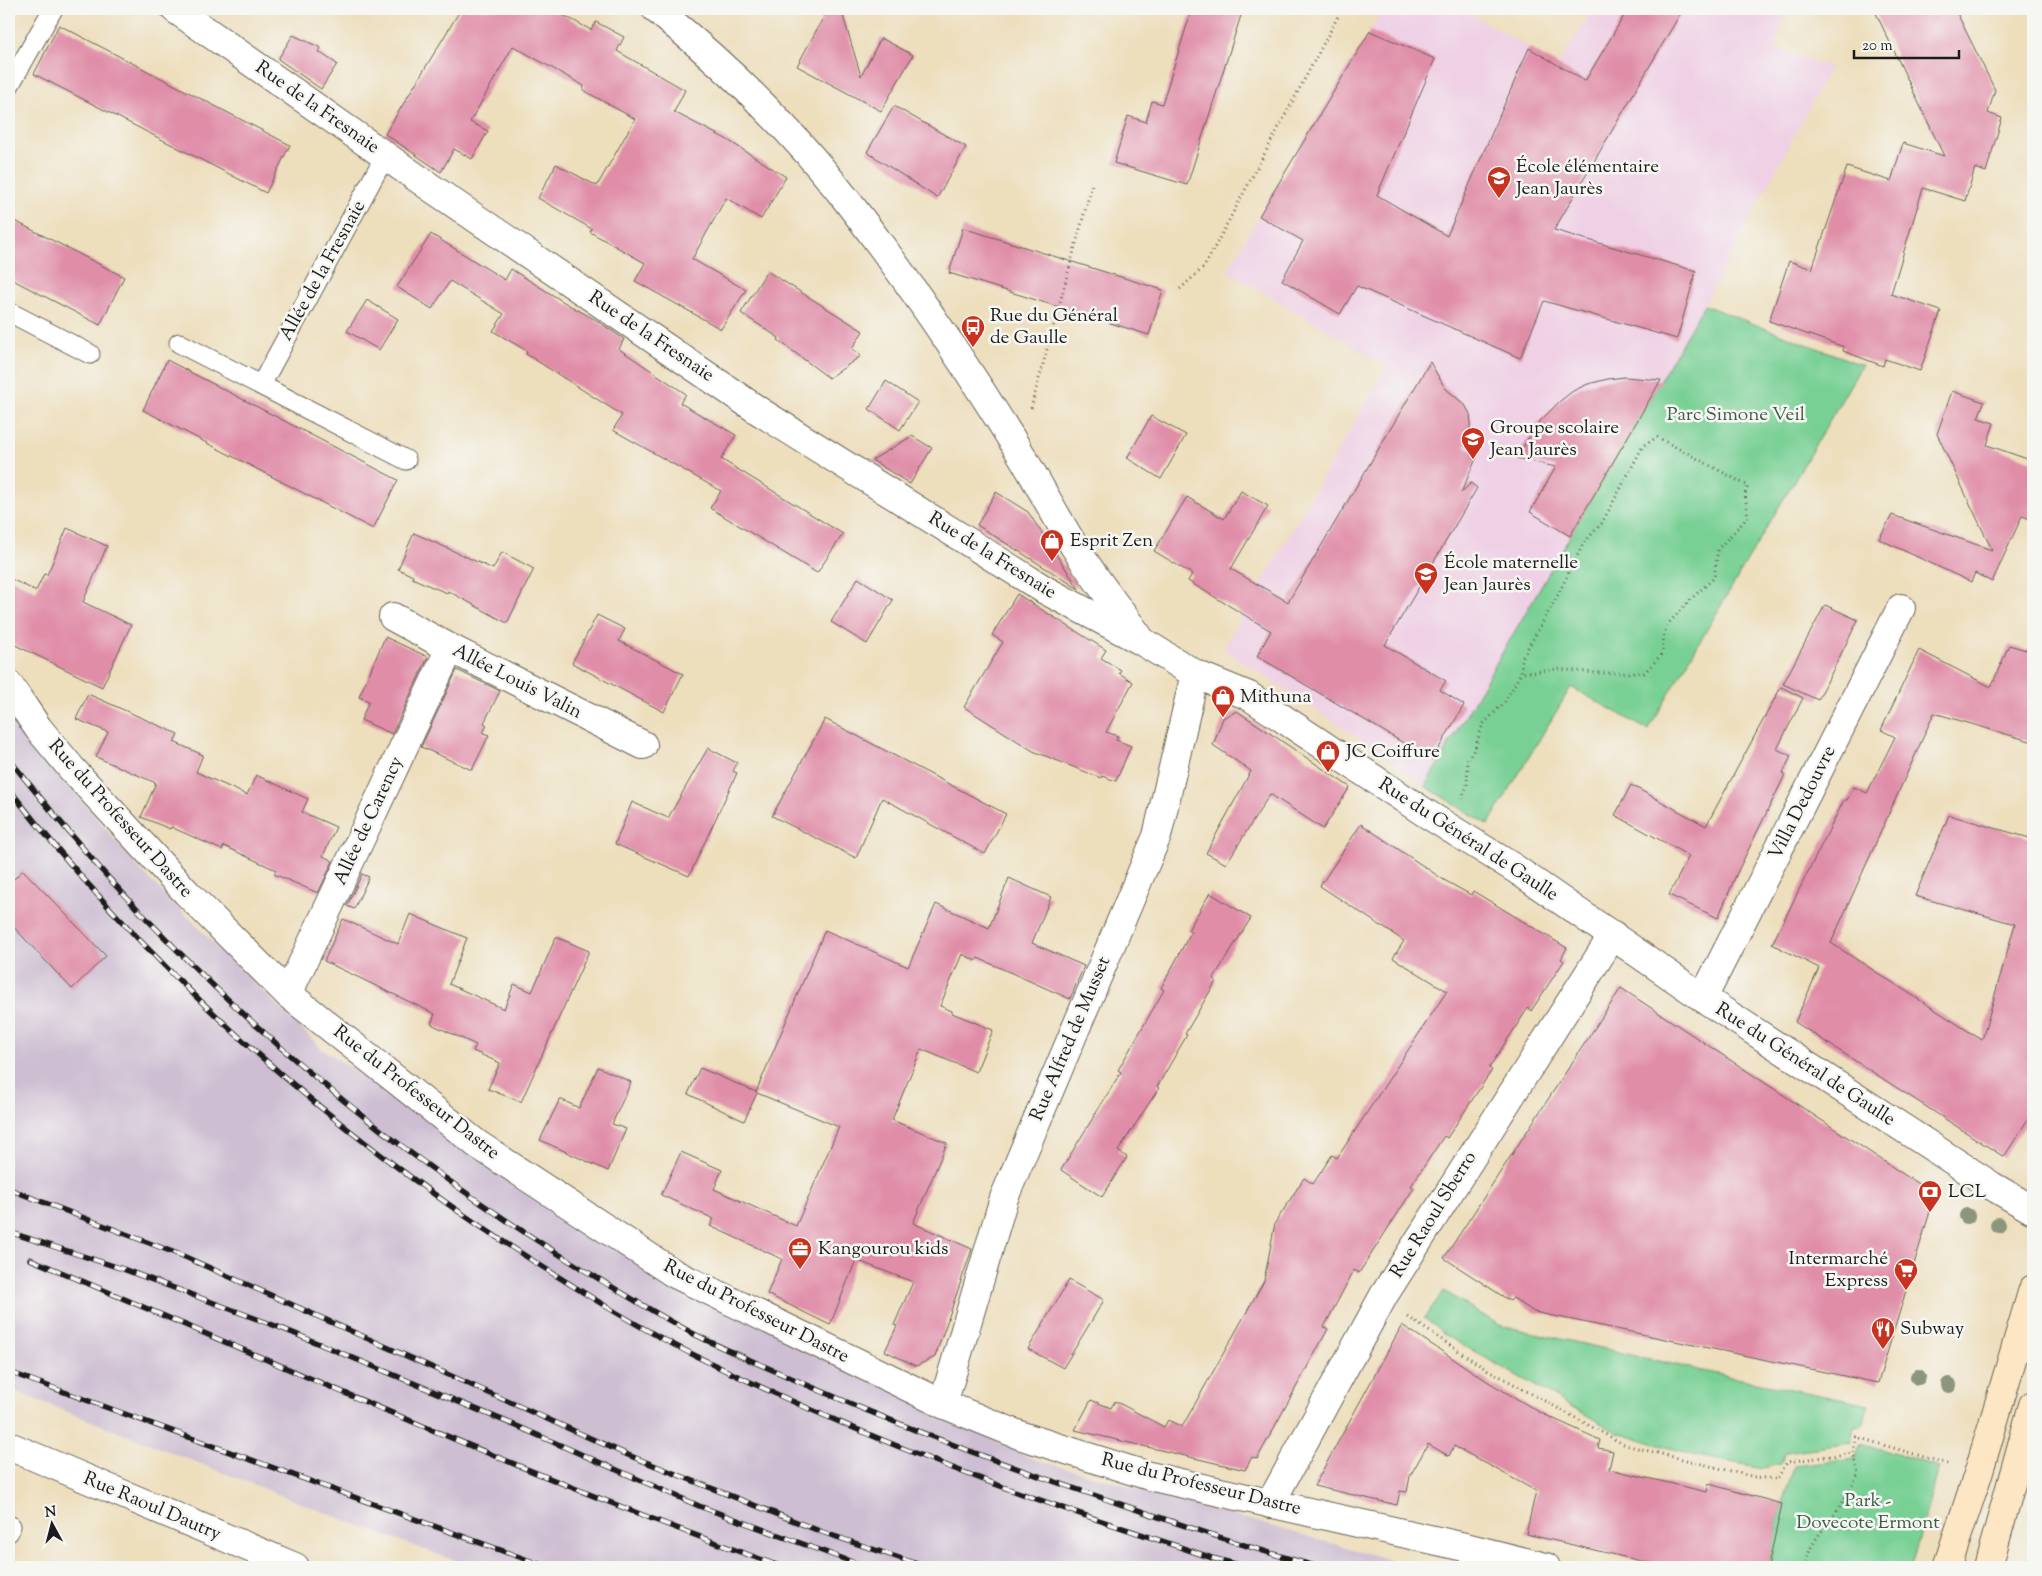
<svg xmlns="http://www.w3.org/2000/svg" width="2042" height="1576" font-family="'Sorts Mill Goudy',serif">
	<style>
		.built { fill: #efd0e5 }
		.industrial { fill: #cdbed2 }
		.green { fill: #79d095; stroke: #4a7658 }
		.building { fill: #e08da8 }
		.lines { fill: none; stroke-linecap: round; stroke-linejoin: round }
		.service-casing { stroke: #656054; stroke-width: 21 }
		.minor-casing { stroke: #656054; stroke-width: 30 }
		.secondary-casing { stroke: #656054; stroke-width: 30 }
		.path { stroke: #656054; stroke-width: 3; stroke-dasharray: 1 4; stroke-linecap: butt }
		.service { stroke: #fff; stroke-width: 19 }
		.minor { stroke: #fff; stroke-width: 28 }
		.secondary { stroke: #fce6c4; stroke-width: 28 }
		.rail-casing { stroke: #1c1c1c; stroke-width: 5.5 }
		.rail { stroke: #f6f6f2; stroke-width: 4; stroke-dasharray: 11; stroke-linecap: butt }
		.tree { fill: #8c967b }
		.labels { text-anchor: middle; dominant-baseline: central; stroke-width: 5; stroke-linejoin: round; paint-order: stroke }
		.street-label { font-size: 19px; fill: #1c1c1c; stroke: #f6f6f2 }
		.poi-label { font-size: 19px; fill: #1c1c1c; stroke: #f6f6f2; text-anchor: start }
		.park-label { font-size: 19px; fill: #3d5b46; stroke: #f6f6f2 }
	</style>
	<rect width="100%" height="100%" fill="#f6f6f2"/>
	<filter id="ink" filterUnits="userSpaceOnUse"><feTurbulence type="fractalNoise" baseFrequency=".02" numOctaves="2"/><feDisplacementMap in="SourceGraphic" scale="10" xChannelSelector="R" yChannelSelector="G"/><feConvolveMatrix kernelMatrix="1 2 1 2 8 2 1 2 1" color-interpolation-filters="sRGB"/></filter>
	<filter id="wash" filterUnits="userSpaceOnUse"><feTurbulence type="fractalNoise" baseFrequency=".0096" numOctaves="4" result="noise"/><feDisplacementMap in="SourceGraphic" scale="20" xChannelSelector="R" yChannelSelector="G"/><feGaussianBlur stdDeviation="1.12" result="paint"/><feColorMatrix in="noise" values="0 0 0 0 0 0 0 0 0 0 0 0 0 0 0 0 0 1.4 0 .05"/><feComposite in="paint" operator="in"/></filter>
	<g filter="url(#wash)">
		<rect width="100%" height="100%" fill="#eddebc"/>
		<path class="built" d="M1383 9H1462L1558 65 1593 9H1786L1775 49 1830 67 1713 289 1425 786 1388 757 1223 649 1387 366 1227 271Z"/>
		<path class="industrial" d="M9 716 147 877 321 1048 635 1259 1030 1458 1416 1567H472L365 1528 9 1389Z"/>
		<g class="green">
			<path d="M1704 305 1862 365 1648 730 1571 687 1488 825 1425 786Z"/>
			<path d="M1444 1291 1499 1325 1707 1372 1869 1405 1863 1425 1854 1426 1851 1443 1786 1452 1780 1464 1763 1468 1697 1456 1618 1433 1447 1336 1424 1318Z"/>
			<path d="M1861 1443 1939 1467 1911 1567H1768L1782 1504 1794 1466 1855 1459Z"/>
		</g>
		<g id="blocks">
			<g class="building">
				<path d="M461 9H552L591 30 596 22 624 37 617 51 685 90 674 112 726 139 786 177 761 219 726 198 692 259 746 290 721 329 635 281 645 263 590 232 592 229 538 198 556 164 597 186 635 119 583 90 584 86 513 46 470 122 488 131 472 159 454 149 441 172 385 134Z"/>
				<path d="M828 9H841L861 76 881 38 913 55 881 111 797 66Z"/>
				<path d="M1192 9H1243L1187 185 1114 163 1128 116 1146 122 1152 101 1162 104Z"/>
				<path d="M1628 9H1683L1554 230 1696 271 1677 339 1544 301 1520 358 1357 286 1340 314 1282 280 1303 241 1259 216 1370 31 1435 59 1377 195 1447 236 1529 48 1585 81Z"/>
				<path d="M1874 9H1955L1995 90 1988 113 2002 118 1986 172 1975 168 1965 201 1923 188 1891 294 1941 311 1920 371 1885 359 1883 366 1843 351 1844 347 1769 321 1789 261 1812 269 1847 167 1891 181 1903 143 1944 156Z"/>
				<path d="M59 25 290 145 266 193 34 74Z"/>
				<path d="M293 35 321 48 319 52 337 64 321 89 278 59Z"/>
				<path d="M894 106 966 147 937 198 867 152Z"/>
				<path d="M9 218 124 277 100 325 9 278Z"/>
				<path d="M963 228 1163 290 1149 335 949 273Z"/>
				<path d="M431 234 505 280 511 269 567 304 596 320 624 339 619 349 686 394 680 403 736 435 721 459 843 534 817 573 710 508 721 491 613 430 622 415 526 354 527 351 493 331 504 314 450 281 432 309 397 287Z"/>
				<path d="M767 271 863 331 852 349 861 356 829 378 778 340 779 338 741 313Z"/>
				<path d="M367 300 398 319 379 350 347 331Z"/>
				<path d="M167 360 398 480 373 529 143 410Z"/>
				<path d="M1430 362 1445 388 1465 405 1470 414 1471 423 1465 446 1478 454 1461 493 1471 483 1477 488 1385 645 1446 681 1440 690 1464 705 1432 760 1257 656 1271 631 1188 581 1192 574 1154 551 1187 497 1224 519 1241 491 1268 506 1231 569 1288 602Z"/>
				<path d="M1625 377 1661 380 1570 536 1530 512 1556 467 1516 458 1539 422 1560 401 1573 391 1588 384 1608 379Z"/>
				<path d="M886 381 918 402 900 430 869 409Z"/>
				<path d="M1952 391 1984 402 1978 418 1994 423 1987 445 2033 461V520L2022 516 1992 582 1975 573 1971 582 1879 539 1892 515 1992 550 1937 434Z"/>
				<path d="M1151 416 1186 435 1161 479 1127 458Z"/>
				<path d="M912 436 932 448 910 484 872 460Z"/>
				<path d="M996 492 1028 512 1079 589 977 525Z"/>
				<path d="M67 528 107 546 83 602 131 625 102 687 9 642V578L36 591 44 574 47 575Z"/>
				<path d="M414 533 493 569 502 552 534 569 507 623 448 591 447 593 430 586 412 578 413 576 398 569Z"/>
				<path d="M858 578 893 600 867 644 831 622Z"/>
				<path d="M1017 594 1106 650 1101 658 1121 670 1119 673 1133 682 1106 732 1118 736 1116 740 1131 746 1116 781 1102 776 1101 778 1033 751 964 707 1003 642 992 635Z"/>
				<path d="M1825 605 1858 620 1818 700 1783 684Z"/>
				<path d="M597 615 625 629 619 641 683 674 664 712 572 663Z"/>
				<path d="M385 637 428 657 392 734 361 720 369 701 359 697Z"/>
				<path d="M2009 645 2033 652V742L1934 713 1831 943 1982 1040 2015 924 1915 896 1949 815 2033 839V1111L2004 1157 1795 1022 1819 968 1772 944 1844 800H1847L1854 787 1867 793 1895 737 1881 730 1919 650 1991 687Z"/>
				<path d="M457 670 500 691 484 723 487 725 483 733 489 735 472 770 421 747Z"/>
				<path d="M1781 687 1803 698 1777 749 1791 756 1783 773 1785 775 1737 873 1718 918 1669 895 1689 856 1615 815 1631 785 1706 826Z"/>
				<path d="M88 694 178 734 174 742 203 755 196 772 247 795 256 775 308 799 302 812 336 827 323 856 333 861 318 893 274 874 276 870 224 846 222 850 171 827 170 829 141 817 156 783 96 757 108 732 76 719Z"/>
				<path d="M1237 711 1350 787 1323 829 1270 794 1226 864 1206 853 1251 771 1213 745 1223 718Z"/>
				<path d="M825 719 1006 814 985 854 882 798 856 858 772 816Z"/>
				<path d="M708 748 737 763 733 771 737 773 689 876 615 844 632 802 668 818Z"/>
				<path d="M1361 824 1444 880 1471 895 1473 891 1567 948 1561 959 1564 961 1531 1011 1528 1008 1489 1068 1492 1070 1447 1138 1444 1136 1411 1186 1414 1188 1359 1273 1354 1270 1324 1327 1328 1329 1257 1459 1252 1457 1245 1470 1075 1430 1091 1400 1111 1408 1115 1401 1164 1427 1168 1420 1182 1427 1264 1281 1275 1223 1304 1178 1313 1184 1332 1155 1337 1158 1447 991 1393 958 1404 941 1320 886Z"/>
				<path d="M23 870 106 956 72 989 9 922V884Z"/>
				<path d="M362 874 369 877 354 909 347 906Z"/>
				<path d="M1009 878 1051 897 1032 943 1084 966 1070 999 978 958 976 961 962 954 940 1006 952 1011V1013L993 1030 976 1072 921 1049 892 1120 947 1143 913 1223 972 1249 935 1357 916 1366 885 1351 897 1326 894 1325 913 1282 856 1260 830 1325 767 1294 782 1259 710 1226 714 1219 661 1195 681 1152 722 1170 714 1189 796 1226 839 1127 757 1093 744 1121 688 1094 700 1068 756 1092 825 930 908 967 936 904 989 928Z"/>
				<path d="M1210 893 1251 918 1213 979 1216 981 1185 1034 1187 1035 1157 1087 1159 1088 1118 1151 1127 1157 1102 1197 1061 1170 1121 1072 1118 1070 1164 990 1161 988 1191 932 1188 930Z"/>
				<path d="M410 914 467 938 449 984 504 1009 514 984 532 992 556 937 589 951 521 1102 488 1089 500 1063 473 1051 476 1045 431 1024 435 1014 324 961 343 919 398 944Z"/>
				<path d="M1621 988 1935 1195 1878 1383 1534 1312 1513 1298 1510 1301 1444 1258Z"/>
				<path d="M598 1067 631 1082 612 1124 626 1129 608 1171 540 1140 560 1099 579 1108Z"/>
				<path d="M1069 1280 1104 1300 1063 1368 1028 1349Z"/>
				<path d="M1402 1325 1490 1383 1541 1413 1600 1440 1598 1448 1613 1451 1609 1469 1707 1492 1709 1484 1782 1504 1768 1567H1667L1526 1534 1536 1491 1454 1446 1449 1456 1428 1444 1410 1476 1407 1492 1400 1491 1397 1505 1314 1486Z"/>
			</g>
		</g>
	</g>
	<g filter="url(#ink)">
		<use href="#blocks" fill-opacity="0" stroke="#656054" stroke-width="1"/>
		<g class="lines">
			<g class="service-casing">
				<g id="service">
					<path d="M9 86 53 9"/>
					<path d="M9 312 90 354"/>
					<path d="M179 343 406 460"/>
					<path d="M261 385 385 156"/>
					<path d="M9 1532 11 1526"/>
				</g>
			</g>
			<g class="minor-casing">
				<g id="minor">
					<path d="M175 9 430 187 759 411 1045 590 1143 642 1195 674 1249 696 1427 814 1514 868 1703 998 1992 1186 2033 1210"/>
					<path d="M656 9C725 65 790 127 845 198 908 279 968 368 1022 456 1040 486 1057 519 1076 549 1095 579 1118 608 1139 637"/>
					<path d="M393 617 450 648 643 745"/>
					<path d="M9 685 38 728 72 769 187 893 288 994 477 1144 675 1274 943 1404 1022 1436 1149 1476 1469 1548 1546 1567"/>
					<path d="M288 994 450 648"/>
					<path d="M1703 998 1901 608"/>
					<path d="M943 1404 1004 1198 1157 836 1195 674"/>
					<path d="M9 1446 295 1567"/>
					<path d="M1270 1504 1384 1295 1613 935"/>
				</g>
			</g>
			<g class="secondary-casing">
				<g id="secondary">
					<path d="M1947 1567 1978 1474 2033 1289"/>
					<path d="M1988 1567 2033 1405"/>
				</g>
			</g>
			<g class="path">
				<path d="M1180 289 1204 267 1342 9"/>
				<path d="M1031 408 1092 185"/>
				<path d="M1462 799 1467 785 1468 759 1475 748 1483 724 1504 703 1521 673 1522 658 1557 597 1583 544 1602 523 1643 446 1657 437 1748 486 1745 494 1748 517 1718 549 1714 578 1692 598 1668 624 1664 633 1662 654 1644 673H1596L1557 669 1521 673"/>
				<path d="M1408 1317 1481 1366 1625 1445 1755 1477 1777 1479 1787 1462 1853 1453 1856 1437 1948 1464"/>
				<path d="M1805 1567C1810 1539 1825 1530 1839 1508 1846 1497 1852 1485 1858 1474L1853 1453"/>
			</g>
			<use href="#service" class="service"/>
			<use href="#minor" class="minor"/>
			<use href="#secondary" class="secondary"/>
			<g class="rail-casing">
				<g id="rail">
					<path d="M9 759C40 798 72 836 105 874 242 1026 402 1158 576 1265 615 1289 653 1312 692 1333 729 1352 769 1368 807 1385 896 1424 987 1459 1079 1490 1159 1517 1238 1545 1319 1567"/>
					<path d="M9 789C155 977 337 1137 538 1264 590 1297 641 1329 696 1356 789 1402 886 1443 984 1480 1059 1508 1136 1532 1212 1558L1247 1567"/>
					<path d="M9 1189 183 1256 628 1455 822 1532 926 1567"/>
					<path d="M9 1232 123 1269 281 1328 519 1427 699 1506 866 1567"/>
					<path d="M30 1259C280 1364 527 1476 782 1567"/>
					<path d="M9 1372 547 1567"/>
				</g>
			</g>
			<use href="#rail" class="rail"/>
		</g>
		<g class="tree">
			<circle cx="1967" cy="1216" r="8"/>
			<circle cx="1998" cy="1225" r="8"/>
			<circle cx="1918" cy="1377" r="8"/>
			<circle cx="1949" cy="1385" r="8"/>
		</g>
	</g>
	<defs>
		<g id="school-pin" transform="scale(1.25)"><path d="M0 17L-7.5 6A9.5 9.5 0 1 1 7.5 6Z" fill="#c8321e" stroke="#f6f6f2"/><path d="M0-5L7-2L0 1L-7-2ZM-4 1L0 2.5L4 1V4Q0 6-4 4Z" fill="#fff"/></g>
		<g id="bus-pin" transform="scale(1.25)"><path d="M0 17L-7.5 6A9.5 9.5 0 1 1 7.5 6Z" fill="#c8321e" stroke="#f6f6f2"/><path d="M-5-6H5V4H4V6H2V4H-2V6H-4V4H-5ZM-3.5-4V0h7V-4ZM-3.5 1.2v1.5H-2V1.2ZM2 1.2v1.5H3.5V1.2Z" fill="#fff"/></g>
		<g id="shop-pin" transform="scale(1.25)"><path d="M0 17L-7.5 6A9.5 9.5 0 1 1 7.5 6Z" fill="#c8321e" stroke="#f6f6f2"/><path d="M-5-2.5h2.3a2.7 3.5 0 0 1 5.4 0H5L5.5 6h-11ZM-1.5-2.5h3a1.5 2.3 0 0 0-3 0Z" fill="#fff"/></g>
		<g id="bank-pin" transform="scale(1.25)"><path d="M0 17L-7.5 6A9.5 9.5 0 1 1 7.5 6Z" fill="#c8321e" stroke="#f6f6f2"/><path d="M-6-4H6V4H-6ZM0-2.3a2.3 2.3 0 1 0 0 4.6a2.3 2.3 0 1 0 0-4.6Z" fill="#fff"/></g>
		<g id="office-pin" transform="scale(1.25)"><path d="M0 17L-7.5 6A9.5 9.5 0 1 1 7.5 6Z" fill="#c8321e" stroke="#f6f6f2"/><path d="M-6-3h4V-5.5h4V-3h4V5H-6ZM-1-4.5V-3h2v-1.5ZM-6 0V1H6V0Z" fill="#fff"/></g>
		<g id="supermarket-pin" transform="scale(1.25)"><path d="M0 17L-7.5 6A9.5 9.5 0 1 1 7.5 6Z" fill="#c8321e" stroke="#f6f6f2"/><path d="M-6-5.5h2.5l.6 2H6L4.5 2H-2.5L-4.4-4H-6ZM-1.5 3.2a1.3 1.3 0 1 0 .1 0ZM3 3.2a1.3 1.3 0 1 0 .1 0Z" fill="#fff"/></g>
		<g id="restaurant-pin" transform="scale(1.25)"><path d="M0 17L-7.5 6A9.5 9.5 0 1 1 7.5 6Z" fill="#c8321e" stroke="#f6f6f2"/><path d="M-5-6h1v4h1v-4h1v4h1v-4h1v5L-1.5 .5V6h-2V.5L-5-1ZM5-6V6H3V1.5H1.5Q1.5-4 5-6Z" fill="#fff"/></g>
	</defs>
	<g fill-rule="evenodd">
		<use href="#school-pin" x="1499" y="178"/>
		<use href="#bus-pin" x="973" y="327"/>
		<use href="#school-pin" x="1473" y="439"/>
		<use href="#shop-pin" x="1052" y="541"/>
		<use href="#school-pin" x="1426" y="574"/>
		<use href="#shop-pin" x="1223" y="697"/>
		<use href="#shop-pin" x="1328" y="752"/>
		<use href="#bank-pin" x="1930" y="1192"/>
		<use href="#office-pin" x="800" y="1249"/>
		<use href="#supermarket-pin" x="1906" y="1270"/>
		<use href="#restaurant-pin" x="1883" y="1329"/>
	</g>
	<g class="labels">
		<g class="street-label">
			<text transform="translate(317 108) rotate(35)">Rue de la Fresnaie</text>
			<text transform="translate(323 271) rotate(-61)">Allée de la Fresnaie</text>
			<text transform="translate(651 337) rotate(34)">Rue de la Fresnaie</text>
			<text transform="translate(992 556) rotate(32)">Rue de la Fresnaie</text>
			<text transform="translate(517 682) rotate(27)">Allée Louis Valin</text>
			<text transform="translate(1803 803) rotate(-63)">Villa Dedouvre</text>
			<text transform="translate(120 819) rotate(48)">Rue du Professeur Dastre</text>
			<text transform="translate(369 821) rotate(-65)">Allée de Carency</text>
			<text transform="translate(1468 840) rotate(33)">Rue du Général de Gaulle</text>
			<text transform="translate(1071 1039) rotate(-67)">Rue Alfred de Musset</text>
			<text transform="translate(1805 1065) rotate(33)">Rue du Général de Gaulle</text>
			<text transform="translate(416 1093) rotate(38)">Rue du Professeur Dastre</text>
			<text transform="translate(1434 1215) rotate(-58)">Rue Raoul Sberro</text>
			<text transform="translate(756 1312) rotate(27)">Rue du Professeur Dastre</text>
			<text transform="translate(1201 1485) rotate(14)">Rue du Professeur Dastre</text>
			<text transform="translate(152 1507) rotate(23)">Rue Raoul Dautry</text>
		</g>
		<g class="poi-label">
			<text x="1516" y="167">École élémentaire<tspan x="1516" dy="22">Jean Jaurès</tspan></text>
			<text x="990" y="316">Rue du Général<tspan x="990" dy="22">de Gaulle</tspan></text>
			<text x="1490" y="428">Groupe scolaire<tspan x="1490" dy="22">Jean Jaurès</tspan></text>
			<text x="1070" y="541">Esprit Zen</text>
			<text x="1444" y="563">École maternelle<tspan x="1444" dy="22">Jean Jaurès</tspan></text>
			<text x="1240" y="697">Mithuna</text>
			<text x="1346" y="752">JC Coiffure</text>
			<text x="1948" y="1192">LCL</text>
			<text x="818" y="1249">Kangourou kids</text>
			<text x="1888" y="1259" text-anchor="end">Intermarché<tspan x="1888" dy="22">Express</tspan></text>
			<text x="1900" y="1329">Subway</text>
		</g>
		<g class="park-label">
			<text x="1736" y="415">Parc Simone Veil</text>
			<text x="1868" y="1501">Park -<tspan x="1868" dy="22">Dovecote Ermont</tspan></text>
		</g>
	</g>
	<rect width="2042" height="1576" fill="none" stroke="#f6f6f2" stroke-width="30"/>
	<g transform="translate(52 1524) rotate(353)" stroke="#f6f6f2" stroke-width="4" paint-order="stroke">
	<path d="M0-4L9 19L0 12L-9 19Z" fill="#1c1c1c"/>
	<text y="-8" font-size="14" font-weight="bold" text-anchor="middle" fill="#1c1c1c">N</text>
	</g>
	<path d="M1854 50v8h105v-8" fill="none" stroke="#1c1c1c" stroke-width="2.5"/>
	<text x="1862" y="50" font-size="15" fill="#1c1c1c" stroke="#f6f6f2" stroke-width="4" paint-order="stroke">20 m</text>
</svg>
